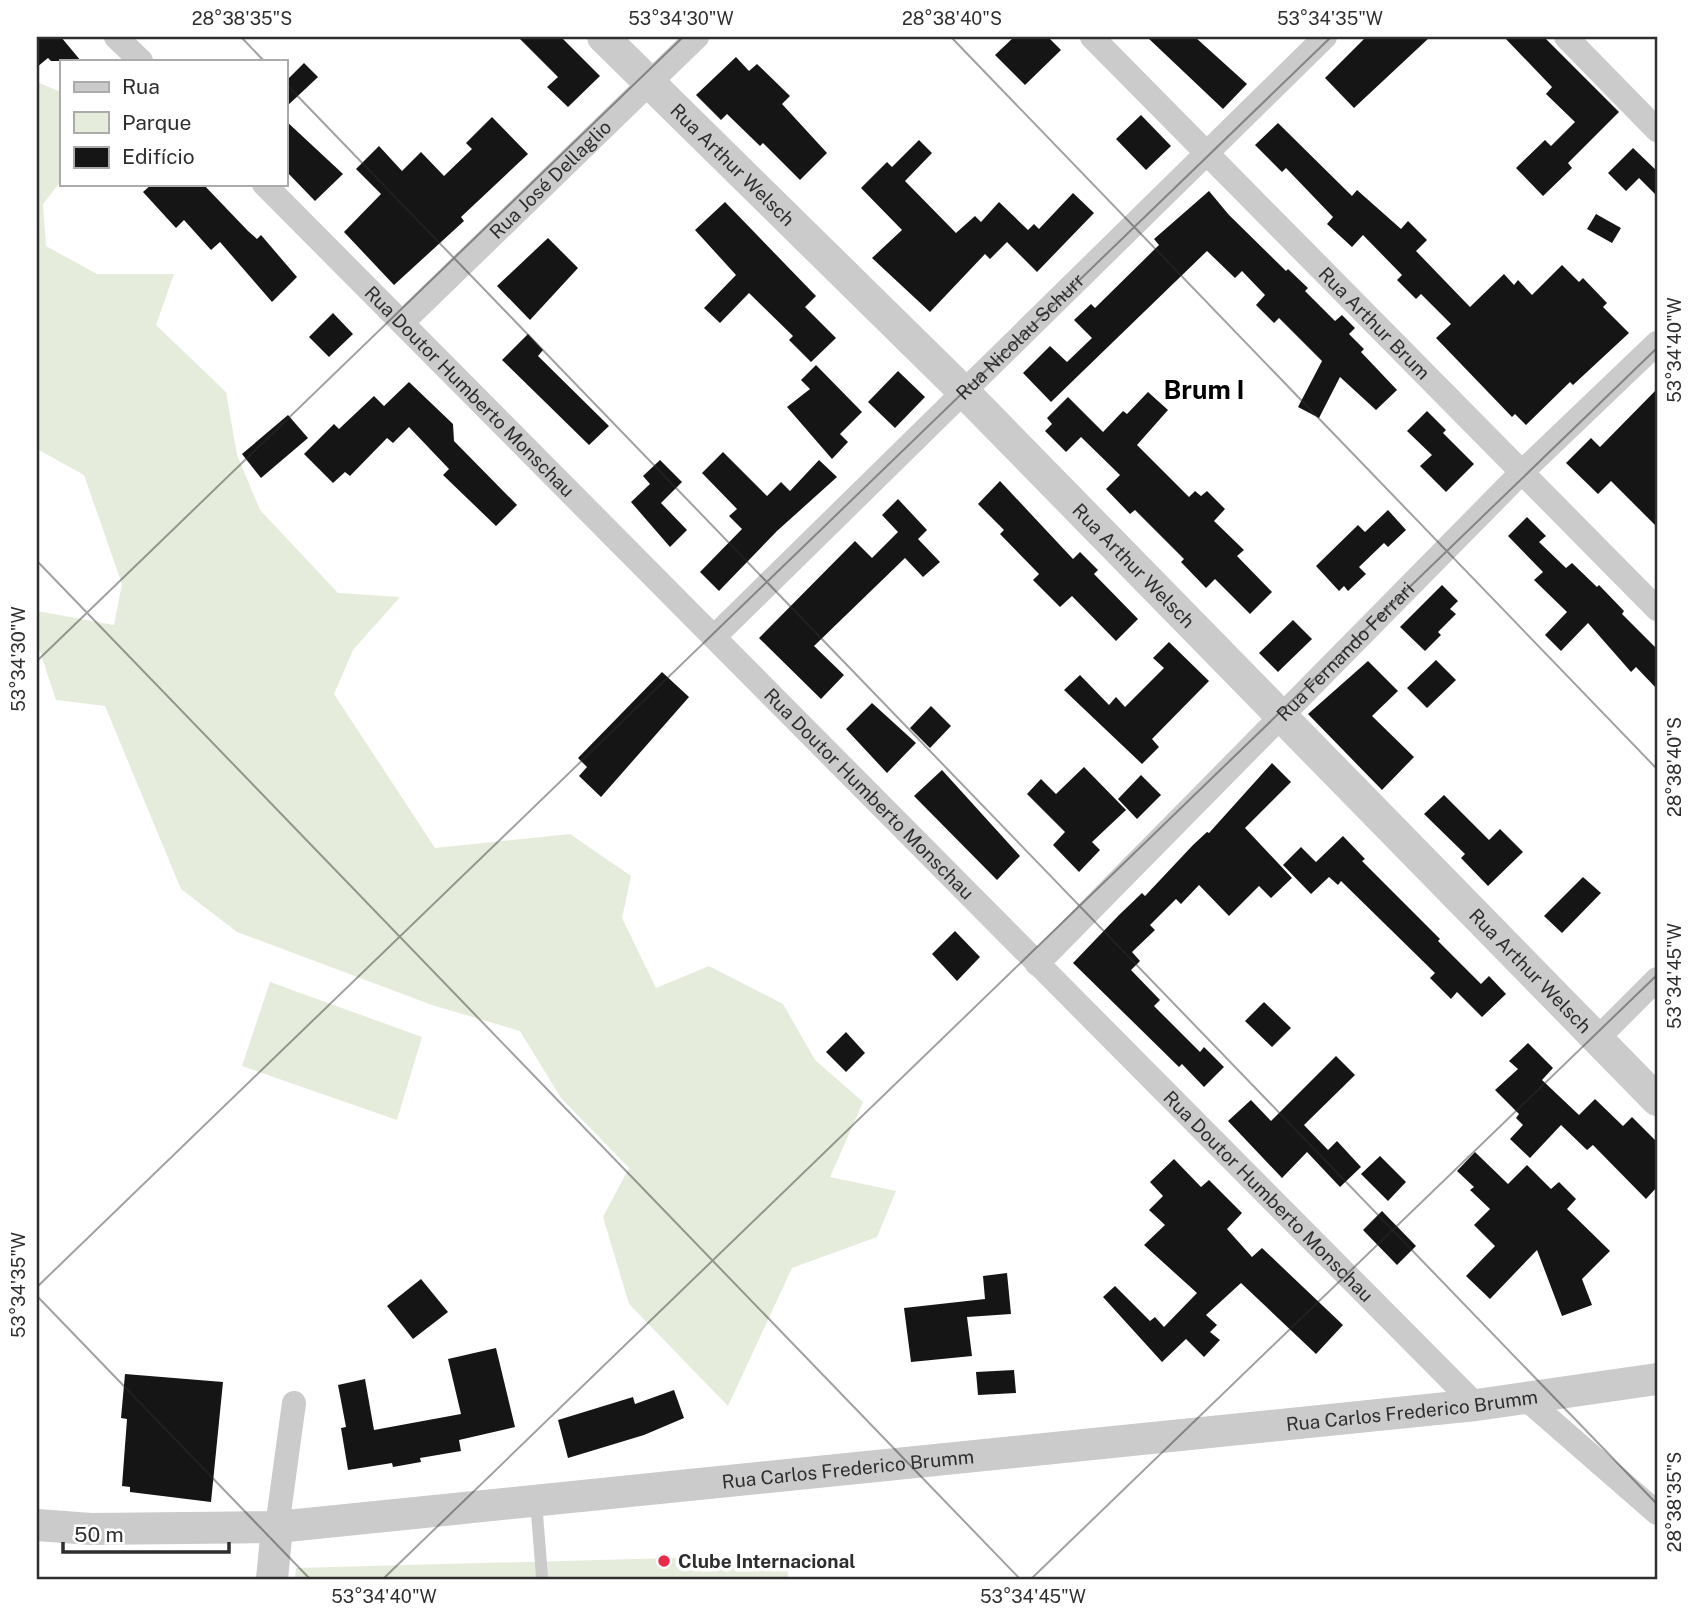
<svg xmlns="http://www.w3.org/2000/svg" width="1694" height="1616" font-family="'Public Sans',sans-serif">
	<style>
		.green { fill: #e5ecdb }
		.building { fill: #151515 }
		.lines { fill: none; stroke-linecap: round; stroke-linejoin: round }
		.service { stroke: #cbcbcb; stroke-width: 12 }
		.minor { stroke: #cbcbcb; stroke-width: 24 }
		.tertiary { stroke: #cbcbcb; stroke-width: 32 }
		.ticks { fill: none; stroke: #2e2e2e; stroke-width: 2; stroke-opacity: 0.45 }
		.poi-dot { fill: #e92c48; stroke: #fff; stroke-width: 2.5 }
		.labels { text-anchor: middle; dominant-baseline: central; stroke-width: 7; stroke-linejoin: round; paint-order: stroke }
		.street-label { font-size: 19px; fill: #2e2e2e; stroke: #fff }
		.poi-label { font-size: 19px; font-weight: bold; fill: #2e2e2e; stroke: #fff; text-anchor: start }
		.district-label { font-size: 26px; font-weight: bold; fill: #000; stroke: #fff }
		.neatline { fill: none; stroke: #2e2e2e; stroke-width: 2.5 }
		.ticks-label { font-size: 18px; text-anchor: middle; fill: #2e2e2e }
	</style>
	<rect width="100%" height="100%" fill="#fff"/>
	<g class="green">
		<path d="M37 82 61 92V181L43 204 46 246 97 274H174L156 325 226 392 237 455 260 510 338 593 400 597 353 650 334 694 435 848 570 834 631 876 622 918 656 988 709 966 783 1004 815 1060 863 1102 830 1177 896 1191 877 1237 792 1268 728 1406 629 1304 603 1217 629 1168 561 1098 520 1031 432 1005 237 932 181 889 105 706 56 700 37 642V611L114 625 122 584 84 475 37 449Z"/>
		<path d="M270 982 422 1037 397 1120 242 1066Z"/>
		<path d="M787 1555 788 1579H295L296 1568Z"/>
	</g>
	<g class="building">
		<path d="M37 37H61L81 61H51L48 58 37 67Z"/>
		<path d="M518 37H561L600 76 568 107 547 87 558 77Z"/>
		<path d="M1014 37H1048L1061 50 1025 85 995 55Z"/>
		<path d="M1147 37H1195L1247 84 1223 109Z"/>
		<path d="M1366 37H1430L1354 108 1325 78Z"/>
		<path d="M1504 37H1544L1619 112 1568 163 1572 168 1543 196 1516 168 1545 140 1551 146 1575 122 1546 94 1552 87Z"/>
		<path d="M736 57 749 71 757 64 790 96 782 104 827 153 800 180 763 143 760 146 727 114 721 120 696 95Z"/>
		<path d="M304 63 318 77 285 108V82Z"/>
		<path d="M1141 115 1171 146 1146 170 1116 139Z"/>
		<path d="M492 117 528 154 461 217 464 221 394 285 344 232 381 194 356 169 379 146 402 171 421 152 444 176 472 149 466 143Z"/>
		<path d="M285 120 343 174 315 201 285 170Z"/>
		<path d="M1278 123 1352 196 1357 190 1401 229 1408 221 1427 240 1416 251 1470 307 1504 274 1514 285 1518 280 1532 295 1562 265 1579 282 1583 278 1607 303 1603 307 1629 333 1573 385 1570 382 1526 425 1515 414 1512 417 1436 338 1451 324 1421 294 1416 299 1397 280 1402 275 1363 235 1352 247 1327 224 1333 217 1286 168 1282 172 1255 145Z"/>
		<path d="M919 140 932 153 905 181 956 233 975 216 981 222 999 202 1028 230 1034 224 1039 229 1073 193 1094 213 1037 272 1007 242 990 259 985 254 930 312 872 258 902 230 861 188 887 162 892 167Z"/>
		<path d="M1633 148 1657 171V196L1639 178 1626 191 1608 173Z"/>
		<path d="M152 184H203L248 231 257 239 261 235 297 277 272 302 220 242 211 250 184 220 176 228 143 192Z"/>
		<path d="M1209 191 1229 215 1286 271 1288 269 1308 288 1305 291 1335 321 1342 315 1355 328 1349 334 1364 349 1361 352 1397 390 1376 410 1340 377 1319 418 1298 407 1322 361 1279 318 1274 323 1256 305 1265 295 1242 271 1235 278 1207 251 1051 402 1023 373 1050 346 1067 362 1092 338 1074 320 1091 304 1095 308 1159 245 1154 239Z"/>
		<path d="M725 202 816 296 805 307 836 338 811 362 789 340 793 336 749 293 720 323 704 308 736 275 695 230Z"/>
		<path d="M1596 214 1621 228 1612 243 1587 229Z"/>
		<path d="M548 238 578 268 530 320 497 286Z"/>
		<path d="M333 313 353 334 329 357 309 337Z"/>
		<path d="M528 334 543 350 538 356 609 426 589 445 502 360Z"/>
		<path d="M816 365 862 412 840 434 848 442 832 459 787 407 810 389 801 380Z"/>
		<path d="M898 371 925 397 895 428 868 402Z"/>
		<path d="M409 382 453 424 454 441 517 505 496 526 443 475 449 469 409 427 393 443 387 438 350 476 345 472 333 483 304 454 334 424 339 429 374 396 384 406Z"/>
		<path d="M1657 389V527L1611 481 1598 494 1566 463 1591 438 1600 447Z"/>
		<path d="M1148 392 1168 410 1137 445 1189 497 1195 491 1201 496 1207 491 1225 509 1214 521 1244 550 1237 556 1272 592 1250 614 1215 579 1206 588 1181 562 1184 559 1135 510 1130 514 1106 489 1120 475 1081 437 1066 452 1045 431 1052 424 1047 418 1068 397 1103 432 1123 411 1127 414Z"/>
		<path d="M1427 411 1446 430 1443 433 1474 464 1446 492 1420 466 1432 455 1407 431Z"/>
		<path d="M288 415 308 438 261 478 242 454Z"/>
		<path d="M723 452 767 496 781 482 790 491 819 460 837 477 777 531 719 591 700 572 742 529 729 516 737 509 702 473Z"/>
		<path d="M660 460 682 482 661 503 687 530 670 547 631 502 650 484 643 476Z"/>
		<path d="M1000 481 1073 559 1080 552 1098 570 1094 574 1138 619 1116 641 1072 596 1060 607 1033 580 1039 574 1000 534 1004 530 978 504Z"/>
		<path d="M898 499 927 530 918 539 940 562 923 577 905 558 814 646 844 675 821 699 759 638 855 541 872 558 898 532 882 515Z"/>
		<path d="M1388 510 1406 530 1388 547 1384 543 1359 567 1366 574 1348 591 1344 586 1339 591 1316 566 1358 525 1365 532Z"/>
		<path d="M1527 517 1546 536 1539 542 1566 568 1572 563 1597 587 1599 585 1624 611 1622 614 1657 649V689L1636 667 1631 672 1588 623 1561 651 1545 635 1567 612 1534 580 1543 572 1508 536Z"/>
		<path d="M1442 585 1458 601 1450 609 1456 614 1438 632 1441 635 1425 651 1400 627Z"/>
		<path d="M1293 620 1312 639 1278 672 1259 653Z"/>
		<path d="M1169 642 1209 681 1152 739 1159 747 1142 764 1064 690 1080 675 1109 705 1116 697 1125 707 1164 668 1153 658Z"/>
		<path d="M1436 660 1456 680 1427 708 1407 688Z"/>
		<path d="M1368 661 1398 691 1372 716 1414 757 1382 790 1308 714Z"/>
		<path d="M662 672 689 697 601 797 579 776 587 767 578 758Z"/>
		<path d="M872 703 916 743 887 773 846 729Z"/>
		<path d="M931 706 951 726 930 748 910 728Z"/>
		<path d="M1272 763 1291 782 1245 828 1292 878 1271 898 1259 886 1229 916 1199 885 1181 904 1176 899 1150 925 1155 930 1132 952 1140 961 1131 970 1160 1000 1154 1006 1200 1052 1204 1047 1224 1067 1204 1087 1182 1064 1179 1067 1073 963 1119 915 1142 893 1145 896 1193 845 1207 832 1209 833Z"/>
		<path d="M1084 767 1126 810 1092 842 1100 850 1079 872 1053 845 1065 832 1027 794 1041 779 1056 794Z"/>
		<path d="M942 770 1020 856 997 880 914 796Z"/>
		<path d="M1141 775 1161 795 1137 819 1118 799Z"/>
		<path d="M1444 795 1489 840 1500 829 1523 852 1488 886 1461 858 1465 854 1424 814Z"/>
		<path d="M1343 836 1365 859 1362 861 1440 939 1438 941 1481 984 1489 976 1506 994 1482 1017 1457 992 1451 999 1430 978 1435 973 1341 881 1338 885 1329 877 1311 894 1283 865 1301 847 1316 862Z"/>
		<path d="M1583 877 1601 893 1562 933 1544 916Z"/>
		<path d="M955 931 980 957 957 981 932 954Z"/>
		<path d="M1264 1002 1291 1028 1272 1047 1245 1021Z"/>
		<path d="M846 1032 865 1053 846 1072 826 1052Z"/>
		<path d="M1528 1043 1553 1068 1542 1080 1579 1115 1595 1099 1623 1126 1632 1117 1657 1142V1187L1646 1199 1593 1145 1587 1150 1561 1125 1530 1158 1510 1139 1523 1125 1516 1118 1519 1114 1495 1090 1518 1069 1509 1061Z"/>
		<path d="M1336 1056 1355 1075 1304 1125 1328 1150 1337 1141 1361 1167 1340 1187 1307 1152 1282 1178 1228 1121 1251 1100 1271 1121Z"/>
		<path d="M1475 1152 1508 1184 1527 1165 1551 1189 1559 1182 1576 1199 1567 1209 1610 1251 1582 1279 1592 1305 1562 1316 1537 1250 1490 1299 1466 1276 1495 1246 1474 1225 1490 1209 1470 1190 1474 1187 1457 1171Z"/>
		<path d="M1380 1156 1406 1182 1388 1201 1361 1174Z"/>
		<path d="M1174 1159 1201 1187 1209 1180 1242 1213 1227 1229 1252 1257 1262 1248 1343 1325 1316 1354 1241 1283 1206 1315 1217 1325 1210 1332 1220 1340 1204 1357 1186 1339 1162 1362 1103 1297 1115 1286 1150 1321 1155 1317 1164 1327 1197 1293 1144 1245 1165 1225 1149 1210 1163 1196 1150 1182Z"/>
		<path d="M1382 1211 1416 1246 1397 1265 1363 1230Z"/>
		<path d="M1007 1273 1011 1314 967 1317 972 1356 911 1362 904 1308 985 1299 983 1276Z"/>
		<path d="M421 1279 448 1312 413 1339 387 1306Z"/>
		<path d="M496 1348 515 1427 459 1440 461 1451 420 1458 421 1462 393 1467 392 1463 348 1470 341 1428 346 1427 338 1385 365 1379 374 1430 461 1414 448 1359Z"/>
		<path d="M1014 1370 1016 1393 978 1395 976 1372Z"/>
		<path d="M125 1374 223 1382 211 1502 130 1492V1487L122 1486 127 1419 121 1418Z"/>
		<path d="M674 1390 684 1418 644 1435 568 1458 558 1420 633 1397 635 1404Z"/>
	</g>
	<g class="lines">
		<path class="service" d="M536 1501 542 1577"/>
		<g class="minor">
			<path d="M116 37 141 61"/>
			<path id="s1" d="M1092 37 1657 609"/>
			<path d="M1566 37 1657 130"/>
			<path id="s2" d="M264 184 1476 1405"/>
			<path id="s3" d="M403 322 697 37"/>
			<path id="s4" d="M714 637 1325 37"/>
			<path id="s5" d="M1037 964 1522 472 1657 343"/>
			<path d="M1598 1038 1657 979"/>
			<path d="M1524 1397 1657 1513"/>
			<path d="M277 1527 294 1403"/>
		</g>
		<g class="tertiary">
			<path id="s6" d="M603 37 965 393 1657 1100"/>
			<path id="s7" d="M37 1525 91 1529 277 1527 1476 1405 1657 1379"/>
			<path d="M272 1579 277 1527"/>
		</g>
	</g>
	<path class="ticks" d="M241 37 264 61M951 37 1657 769M285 83 1657 1504M37 561 1020 1579M37 661 683 37M37 1287 1331 37M37 1296 310 1579M383 1579 1657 348M1031 1579 1657 975"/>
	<circle class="poi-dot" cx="664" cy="1561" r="7"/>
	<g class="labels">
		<g class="street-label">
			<text stroke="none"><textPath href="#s6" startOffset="182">Rua Arthur Welsch</textPath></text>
			<text stroke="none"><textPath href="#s3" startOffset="205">Rua José Dellaglio</textPath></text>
			<text stroke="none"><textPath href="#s1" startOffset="402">Rua Arthur Brum</textPath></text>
			<text stroke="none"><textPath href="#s4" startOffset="429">Rua Nicolau Schurr</textPath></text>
			<text stroke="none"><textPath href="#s2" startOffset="292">Rua Doutor Humberto Monschau</textPath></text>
			<text stroke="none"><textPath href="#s6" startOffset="749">Rua Arthur Welsch</textPath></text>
			<text stroke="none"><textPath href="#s5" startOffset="439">Rua Fernando Ferrari</textPath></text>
			<text stroke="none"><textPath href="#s2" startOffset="859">Rua Doutor Humberto Monschau</textPath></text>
			<text stroke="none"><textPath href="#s6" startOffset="1316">Rua Arthur Welsch</textPath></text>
			<text stroke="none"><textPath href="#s2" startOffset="1426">Rua Doutor Humberto Monschau</textPath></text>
			<text stroke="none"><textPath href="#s7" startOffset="1381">Rua Carlos Frederico Brumm</textPath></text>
			<text stroke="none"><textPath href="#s7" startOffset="814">Rua Carlos Frederico Brumm</textPath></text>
		</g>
		<g class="poi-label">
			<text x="678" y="1561">Clube Internacional</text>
		</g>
		<g class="district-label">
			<text x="1204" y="389">Brum I</text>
		</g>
	</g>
	<rect width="1694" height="1616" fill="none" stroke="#ffffff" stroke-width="77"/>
	<rect x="60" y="60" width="228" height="126" fill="#ffffff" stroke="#ababab" stroke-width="2"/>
	<rect x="74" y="82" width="35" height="10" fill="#cbcbcb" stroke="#ababab" stroke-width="2"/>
	<text x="122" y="94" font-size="21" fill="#2e2e2e">Rua</text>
	<rect x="74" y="112" width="35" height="21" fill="#e5ecdb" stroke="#ababab" stroke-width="2"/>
	<text x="122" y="130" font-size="21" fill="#2e2e2e">Parque</text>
	<rect x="74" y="147" width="35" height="21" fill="#151515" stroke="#ababab" stroke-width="2"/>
	<text x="122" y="164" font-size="21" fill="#2e2e2e">Edifício</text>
	<path d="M63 1542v10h166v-10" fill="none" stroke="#2e2e2e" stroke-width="3.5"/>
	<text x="74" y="1542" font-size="21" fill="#2e2e2e" stroke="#ffffff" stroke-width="5" paint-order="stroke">50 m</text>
	<rect x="38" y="38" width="1618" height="1540" class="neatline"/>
	<g class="ticks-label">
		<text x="242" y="25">28°38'35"S</text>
		<text x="681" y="25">53°34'30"W</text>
		<text x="952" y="25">28°38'40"S</text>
		<text x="1330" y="25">53°34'35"W</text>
		<text transform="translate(1675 350) rotate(-90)" y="6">53°34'40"W</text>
		<text transform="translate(19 659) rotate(-90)" y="6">53°34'30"W</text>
		<text transform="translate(1675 767) rotate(-90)" y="6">28°38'40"S</text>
		<text transform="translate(1675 976) rotate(-90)" y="6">53°34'45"W</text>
		<text transform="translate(19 1285) rotate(-90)" y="6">53°34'35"W</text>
		<text transform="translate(1675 1502) rotate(-90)" y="6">28°38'35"S</text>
		<text x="384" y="1603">53°34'40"W</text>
		<text x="1033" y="1603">53°34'45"W</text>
	</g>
</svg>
